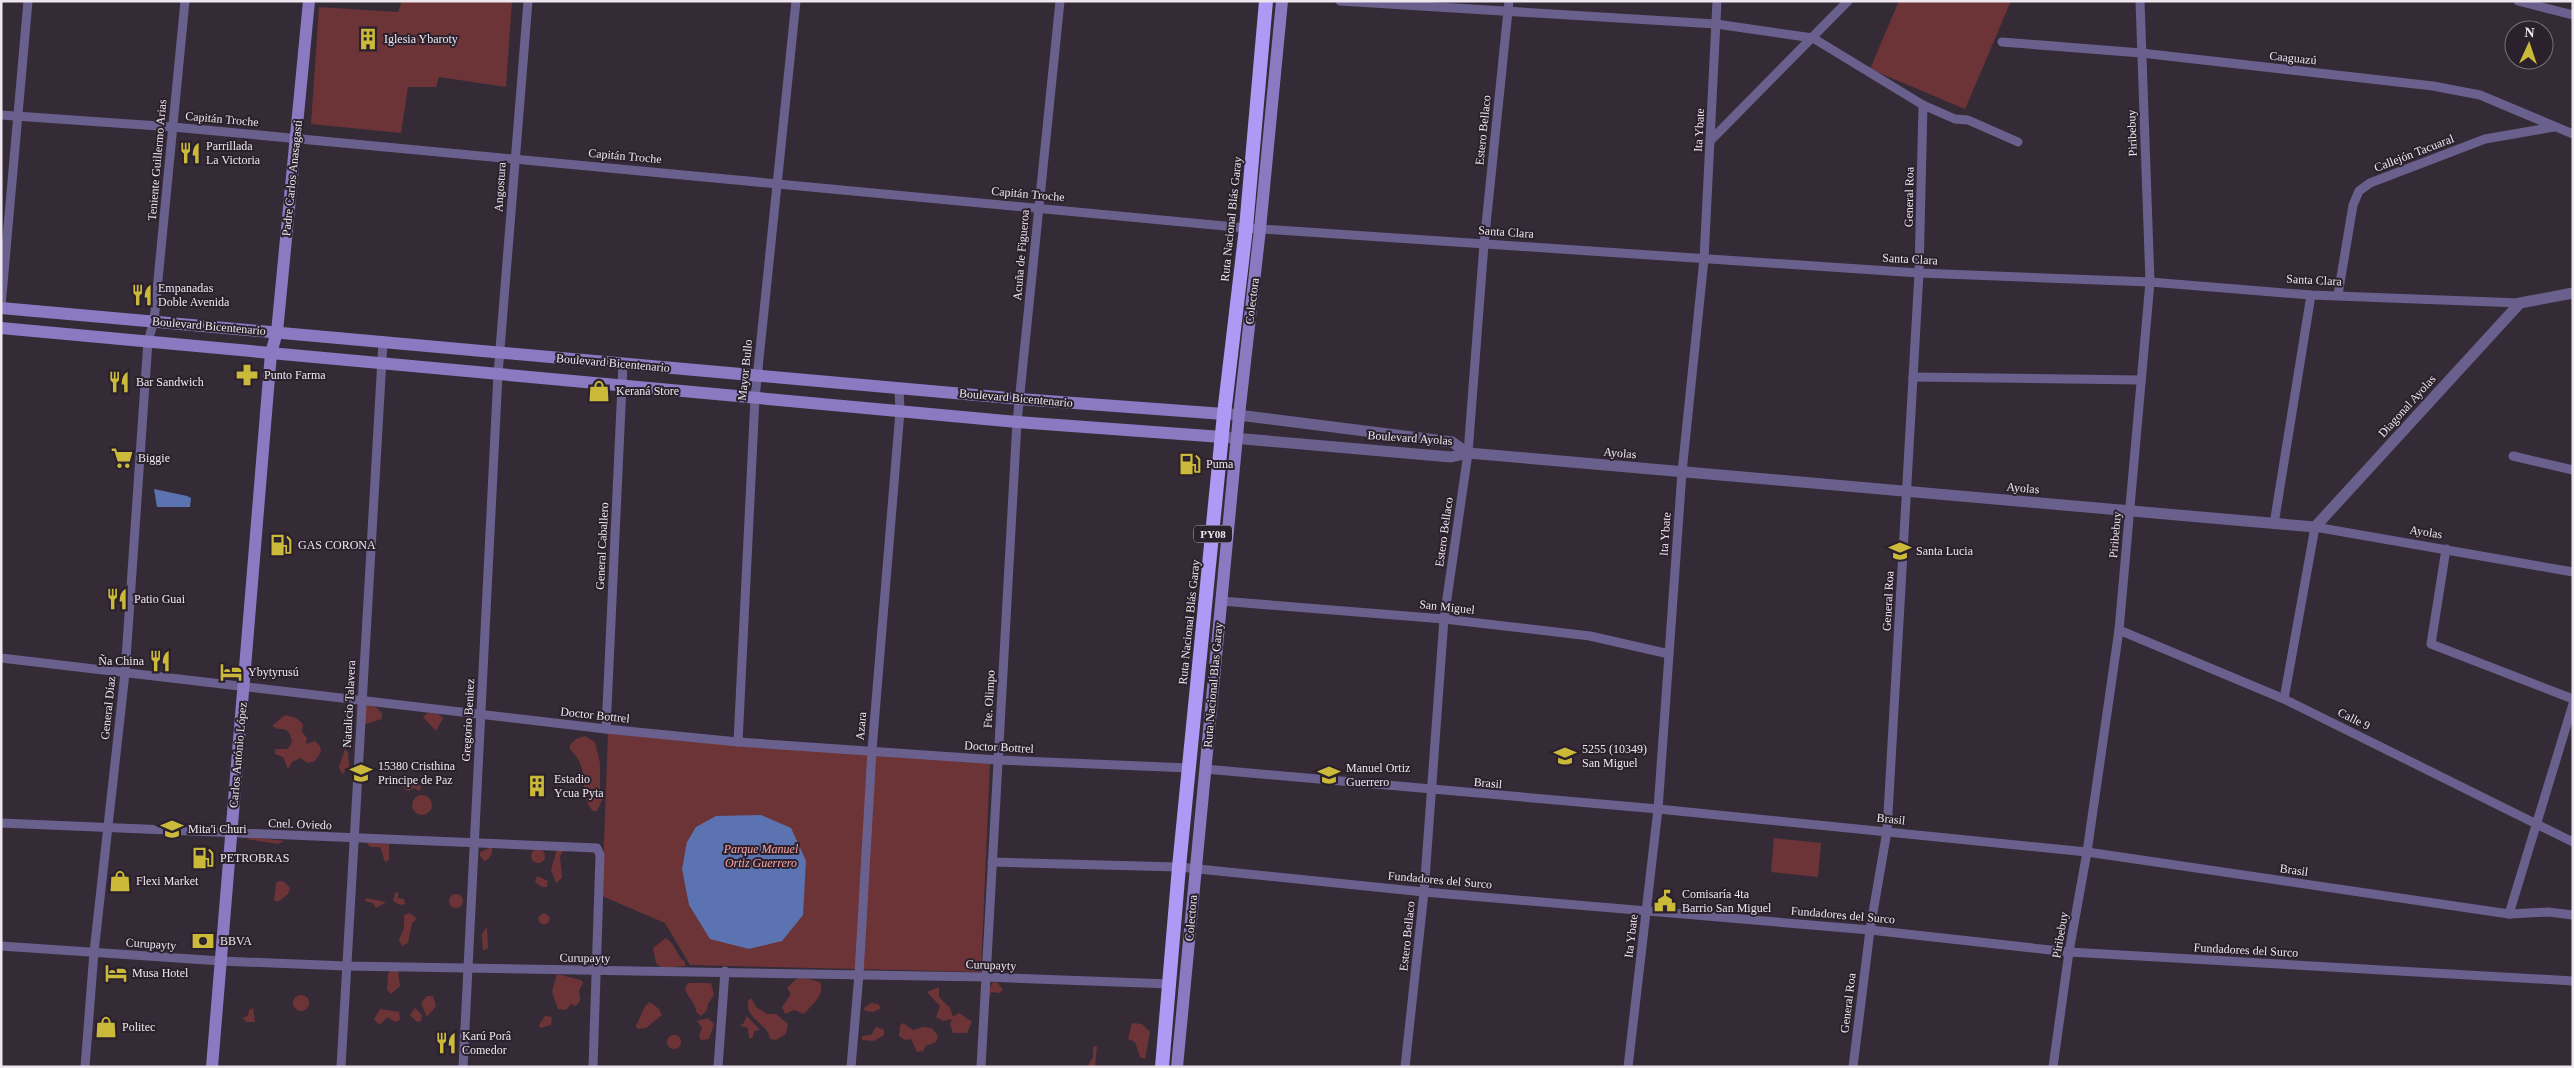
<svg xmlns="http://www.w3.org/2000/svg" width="2574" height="1068" font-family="'Times New Roman',serif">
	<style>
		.green { fill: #6c3437 }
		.water { fill: #5b74b1 }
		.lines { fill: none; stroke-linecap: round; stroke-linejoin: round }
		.minor { stroke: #6a608d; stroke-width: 9 }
		.tertiary { stroke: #6a608d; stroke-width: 11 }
		.secondary { stroke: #8b7ac2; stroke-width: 12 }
		.trunk { stroke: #b099f5; stroke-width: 14 }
		.labels { text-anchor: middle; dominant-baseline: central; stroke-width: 4; stroke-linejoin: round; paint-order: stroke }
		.shield { fill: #2b212d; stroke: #b4acb5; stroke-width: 1 }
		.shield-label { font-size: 11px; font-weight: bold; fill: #eee7ef }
		.poi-label { font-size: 12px; fill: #eee7ef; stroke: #2b212d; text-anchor: start }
		.street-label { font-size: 12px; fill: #eee7ef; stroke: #2b212d }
		.park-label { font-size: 12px; font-style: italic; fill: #fda5a7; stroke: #2b212d }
	</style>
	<rect width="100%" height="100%" fill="#352b37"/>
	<g class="green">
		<path d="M402 1H512L506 87 439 77 436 87H408L401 133 311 124 319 7 398 12Z"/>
		<path d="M1899 1H2011L1965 109 1870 69Z"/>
		<path d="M372 704 382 713V719L365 724V706Z"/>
		<path d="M428 713 438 714 443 718 436 731 423 717Z"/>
		<path d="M285 715 296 718 303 724 302 732 307 738 306 744 315 741 320 746 321 752 315 761 307 763 301 758 292 762 288 769 283 757 275 754V749H288L292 742C289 723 281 733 272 726Z"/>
		<path d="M608 733 990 763 981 972 690 965 665 923 602 896Z"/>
		<path d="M585 736 595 742 600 763V788L604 796 597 811H593C574 789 595 775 570 749V745L576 739Z"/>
		<path d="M345 749 348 752 349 767 342 774 339 767Z"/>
		<path d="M409 777 421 786 420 791 414 788 408 791 404 789 405 781Z"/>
		<circle cx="422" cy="805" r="10"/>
		<path d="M253 837 284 841 278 844 246 839Z"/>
		<path d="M1774 838 1821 843 1818 877 1771 872Z"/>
		<path d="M369 842 389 844V860L385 862 380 847H371L367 844Z"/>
		<path d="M492 847C493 852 490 860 484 861L480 856V852Z"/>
		<path d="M557 849 564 850 560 856 562 878 556 883 551 870Z"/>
		<circle cx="538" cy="856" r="7"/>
		<path d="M537 876 548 881 547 887H542L535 882Z"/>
		<path d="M280 881 284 882 290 888 288 894 278 902 274 900 276 883Z"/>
		<path d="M398 892V898L404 899 405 904 400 905 393 901 395 893Z"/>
		<circle cx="456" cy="901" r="7"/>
		<path d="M366 898 386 902 376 908 373 903 365 901Z"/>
		<path d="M410 913 417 919 412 923 408 943 402 946 399 940 404 928V915Z"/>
		<circle cx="544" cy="919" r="5.5"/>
		<path d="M487 927 488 948 483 951 482 934Z"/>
		<path d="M666 938C676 944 676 956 685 962V966L662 968 656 963 653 948Z"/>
		<path d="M391 970H398L400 986 391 994 387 990 388 974Z"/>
		<path d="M557 974 581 980 583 983 579 990C579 996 583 1002 575 1006L571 1004 566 1010 558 1009 552 992Z"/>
		<path d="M804 978 820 982C826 994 811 1006 804 1014L794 1010 785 1014 782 1007 791 994 787 988 796 979Z"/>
		<path d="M993 982 998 983 1003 990 999 993 991 992 989 999 987 994Z"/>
		<path d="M688 983H711L714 995 708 1004 707 1010 701 1016 696 1012C696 1003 688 998 685 989Z"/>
		<path d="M939 987V997L950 1008 953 1017 959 1013 972 1022 967 1033H953L950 1024 952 1019 943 1021 936 1017 940 1006 927 992Z"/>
		<circle cx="301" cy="1003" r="8"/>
		<path d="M427 996H433L436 1006 427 1017 421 1003Z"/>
		<path d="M751 998 756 1007 767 1014H776L788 1024 786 1034 776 1040 770 1039C768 1023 745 1020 748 1001Z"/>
		<path d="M650 1002 659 1009 662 1015 646 1028 638 1029 636 1026 645 1006Z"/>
		<path d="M871 1003 878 1004 881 1008 873 1012 865 1011 864 1008Z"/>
		<path d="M253 1008 255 1022H247L242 1018 248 1016 249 1010Z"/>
		<path d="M415 1008 422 1015 421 1021 417 1022 410 1015Z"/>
		<path d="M380 1009 399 1012 400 1020 395 1022 387 1017 381 1024 377 1023 374 1019Z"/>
		<path d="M545 1016 552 1017 551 1025 540 1028 539 1025Z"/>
		<path d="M747 1016 760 1030 754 1031 753 1037 749 1039 748 1028 739 1025 743 1024Z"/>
		<path d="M708 1018 714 1024 709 1039 701 1040 699 1036 702 1028 697 1021Z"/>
		<path d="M903 1023 913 1030 923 1027 932 1028 938 1036 936 1042 926 1046 923 1051 917 1052 911 1039 905 1040 899 1036 900 1026Z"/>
		<path d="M1132 1023 1142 1024 1150 1032 1145 1059 1140 1057 1135 1042 1128 1039Z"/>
		<path d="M876 1027 884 1030V1035L874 1041 862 1040V1036L871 1035Z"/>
		<circle cx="674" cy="1042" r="7"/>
		<path d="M1097 1046 1095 1067H1087L1093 1057V1047Z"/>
	</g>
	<g class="water">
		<path d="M154 489 187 496 191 498 190 507H157Z"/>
		<path d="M761 815 791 828 806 861 803 915 782 941 749 949 710 939 689 905 682 869 687 842 696 827 716 816Z"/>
	</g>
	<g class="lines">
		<g class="minor">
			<path d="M1340 1 1716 24 1813 38 1923 105 1955 119 1968 120 2018 142"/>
			<path d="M2518 1 2573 15"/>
			<path d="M2002 42 2141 53 2433 86 2480 95 2573 134"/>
			<path d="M1 115 173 127 1246 228 1919 273 2150 282 2311 295 2520 303"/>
			<path d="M1711 140 1848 1"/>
			<path d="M2338 295 2353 205 2359 191 2370 183 2485 139 2554 127"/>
			<path d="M1 306 28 1"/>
			<path d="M1913 377 2141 380"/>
			<path d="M2513 456 2573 470"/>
			<path d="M2274 524 2311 295"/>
			<path d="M2446 549 2431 644 2573 699"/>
			<path d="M1221 601 1444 619 1590 636 1669 654"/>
			<path d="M2119 630 2284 699 2573 842"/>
			<path d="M1 658 606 729 738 742 998 760 1189 768"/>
			<path d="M2284 699 2315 527 2573 572"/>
			<path d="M606 729 623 364"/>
			<path d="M738 742 755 398 796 1"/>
			<path d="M1205 769 1658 809 2087 852 2509 914 2548 912 2573 915"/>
			<path d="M1 823 597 848 600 855 593 1067"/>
			<path d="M992 862 1179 867 1424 892 1870 930 2069 952 2573 981"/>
			<path d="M2509 914 2573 704"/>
			<path d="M1 946 221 961 346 966 985 977 1170 984"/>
			<path d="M85 1067 94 952 125 673 148 341 154 321 185 1"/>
			<path d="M341 1067 383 342"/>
			<path d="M463 1067 498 374 528 1"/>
			<path d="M718 1067 725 971"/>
			<path d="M851 1067 859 974 872 750 900 411 899 389"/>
			<path d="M981 1067 1017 422 1060 1"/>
			<path d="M1405 1067 1424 892 1444 619 1468 453 1484 244 1509 1"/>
			<path d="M1628 1067 1658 809 1682 472 1704 259 1717 1"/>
			<path d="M1853 1067 1870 930 1887 831 1919 273 1923 105"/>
			<path d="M2053 1067 2069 952 2087 852 2119 630 2150 282 2140 1"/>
		</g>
		<g class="tertiary">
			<path d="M1230 414 1452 442 1468 453"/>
			<path d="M1222 437 1451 457 1468 453 2315 527 2520 303 2573 293"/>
		</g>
		<g class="secondary">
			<path d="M1 308 1020 399 1224 414"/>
			<path d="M1 328 1017 422 1222 437"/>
			<path d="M212 1067 271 353 277 332 309 1"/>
			<path d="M1177 1067 1239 415 1260 229 1282 1"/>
		</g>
		<path class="trunk" d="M1162 1067 1179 867 1224 414 1246 228 1266 1"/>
	</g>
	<defs>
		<g id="building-bare" transform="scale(1.725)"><path d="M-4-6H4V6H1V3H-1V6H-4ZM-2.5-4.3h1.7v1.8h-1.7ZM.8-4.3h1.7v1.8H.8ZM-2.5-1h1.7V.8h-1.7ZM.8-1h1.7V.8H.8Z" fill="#cbba39" stroke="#2b212d" stroke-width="2.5" paint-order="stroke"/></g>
		<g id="restaurant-bare" transform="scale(1.725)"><path d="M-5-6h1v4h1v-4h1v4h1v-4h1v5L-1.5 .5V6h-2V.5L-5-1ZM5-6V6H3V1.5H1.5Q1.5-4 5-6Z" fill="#cbba39" stroke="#2b212d" stroke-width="2.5" paint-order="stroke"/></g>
		<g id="pharmacy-bare" transform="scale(1.725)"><path d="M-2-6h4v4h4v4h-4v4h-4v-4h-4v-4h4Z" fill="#cbba39" stroke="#2b212d" stroke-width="2.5" paint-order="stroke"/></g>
		<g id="shop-bare" transform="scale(1.725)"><path d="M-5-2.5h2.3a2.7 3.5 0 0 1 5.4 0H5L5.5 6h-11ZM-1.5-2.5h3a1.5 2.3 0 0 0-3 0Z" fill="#cbba39" stroke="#2b212d" stroke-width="2.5" paint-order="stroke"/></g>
		<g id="supermarket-bare" transform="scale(1.725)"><path d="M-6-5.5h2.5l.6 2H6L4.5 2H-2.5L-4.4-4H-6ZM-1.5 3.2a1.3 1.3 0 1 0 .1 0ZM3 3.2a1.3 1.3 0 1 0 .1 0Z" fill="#cbba39" stroke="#2b212d" stroke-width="2.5" paint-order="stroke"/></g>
		<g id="fuel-bare" transform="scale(1.725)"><path d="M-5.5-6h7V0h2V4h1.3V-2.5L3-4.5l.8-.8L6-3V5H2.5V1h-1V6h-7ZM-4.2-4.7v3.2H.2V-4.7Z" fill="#cbba39" stroke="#2b212d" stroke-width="2.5" paint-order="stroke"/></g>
		<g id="school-bare" transform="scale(1.725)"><path d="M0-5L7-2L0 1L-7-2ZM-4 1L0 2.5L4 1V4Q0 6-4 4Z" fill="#cbba39" stroke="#2b212d" stroke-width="2.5" paint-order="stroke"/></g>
		<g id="hotel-bare" transform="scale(1.725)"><path d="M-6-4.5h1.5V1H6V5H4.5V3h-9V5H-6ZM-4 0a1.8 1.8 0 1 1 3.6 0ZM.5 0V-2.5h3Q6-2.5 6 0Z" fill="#cbba39" stroke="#2b212d" stroke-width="2.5" paint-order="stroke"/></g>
		<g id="civic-bare" transform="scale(1.725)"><path d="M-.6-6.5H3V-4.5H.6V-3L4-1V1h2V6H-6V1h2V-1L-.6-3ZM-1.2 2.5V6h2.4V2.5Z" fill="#cbba39" stroke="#2b212d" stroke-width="2.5" paint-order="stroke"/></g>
		<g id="bank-bare" transform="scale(1.725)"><path d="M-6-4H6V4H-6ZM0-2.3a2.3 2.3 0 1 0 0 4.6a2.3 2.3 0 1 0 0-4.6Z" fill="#cbba39" stroke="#2b212d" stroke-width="2.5" paint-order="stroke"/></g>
	</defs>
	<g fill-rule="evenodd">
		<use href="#building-bare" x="368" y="39"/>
		<use href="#restaurant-bare" x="190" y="153"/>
		<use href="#restaurant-bare" x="142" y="295"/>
		<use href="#pharmacy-bare" x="247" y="375"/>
		<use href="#restaurant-bare" x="119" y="382"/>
		<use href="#shop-bare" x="599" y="391"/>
		<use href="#supermarket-bare" x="122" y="458"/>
		<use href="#fuel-bare" x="1190" y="464"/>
		<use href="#fuel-bare" x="281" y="545"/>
		<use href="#school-bare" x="1900" y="551"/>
		<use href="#restaurant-bare" x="117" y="599"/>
		<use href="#restaurant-bare" x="160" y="661"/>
		<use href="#hotel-bare" x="231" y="672"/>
		<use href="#school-bare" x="1565" y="756"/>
		<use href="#school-bare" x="361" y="773"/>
		<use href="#school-bare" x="1329" y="775"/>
		<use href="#building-bare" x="537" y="786"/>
		<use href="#school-bare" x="172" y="829"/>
		<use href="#fuel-bare" x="203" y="858"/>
		<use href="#shop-bare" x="120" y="881"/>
		<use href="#civic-bare" x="1665" y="901"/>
		<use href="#bank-bare" x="203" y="941"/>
		<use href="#hotel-bare" x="116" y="973"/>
		<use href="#shop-bare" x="106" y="1027"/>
		<use href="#restaurant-bare" x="446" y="1043"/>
	</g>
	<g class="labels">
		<rect class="shield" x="1194" y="525.5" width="38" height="17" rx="4"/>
		<g class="shield-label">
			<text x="1213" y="534">PY08</text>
		</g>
		<g class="poi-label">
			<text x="384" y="39">Iglesia Ybaroty</text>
			<text x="206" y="146">Parrillada<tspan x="206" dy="14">La Victoria</tspan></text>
			<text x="158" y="288">Empanadas<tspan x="158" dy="14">Doble Avenida</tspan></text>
			<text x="264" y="375">Punto Farma</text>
			<text x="136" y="382">Bar Sandwich</text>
			<text x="616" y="391">Keraná Store</text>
			<text x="138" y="458">Biggie</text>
			<text x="1206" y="464">Puma</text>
			<text x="298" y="545">GAS CORONA</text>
			<text x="1916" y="551">Santa Lucia</text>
			<text x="134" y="599">Patio Guai</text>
			<text x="144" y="661" text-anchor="end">Ña China</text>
			<text x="248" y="672">Ybytyrusú</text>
			<text x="1582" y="749">5255 (10349)<tspan x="1582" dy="14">San Miguel</tspan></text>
			<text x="378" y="766">15380 Cristhina<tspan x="378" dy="14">Principe de Paz</tspan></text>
			<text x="1346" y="768">Manuel Ortiz<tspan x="1346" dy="14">Guerrero</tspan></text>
			<text x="554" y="779">Estadio<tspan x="554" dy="14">Ycua Pyta</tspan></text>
			<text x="188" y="829">Mita'i Churi</text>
			<text x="220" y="858">PETROBRAS</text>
			<text x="136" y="881">Flexi Market</text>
			<text x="1682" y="894">Comisaría 4ta<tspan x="1682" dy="14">Barrio San Miguel</tspan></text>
			<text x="220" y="941">BBVA</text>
			<text x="132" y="973">Musa Hotel</text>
			<text x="122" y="1027">Politec</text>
			<text x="462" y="1036">Karú Porâ<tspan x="462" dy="14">Comedor</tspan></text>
		</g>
		<g class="street-label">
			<text transform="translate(2293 58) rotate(6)">Caaguazú</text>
			<text transform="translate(222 119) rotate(5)">Capitán Troche</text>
			<text transform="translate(1483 130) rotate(-84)">Estero Bellaco</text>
			<text transform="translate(1699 130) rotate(-87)">Ita Ybate</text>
			<text transform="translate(2132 133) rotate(-92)">Piribebuy</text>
			<text transform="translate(2414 153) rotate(-21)">Callejón Tacuaral</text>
			<text transform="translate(625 156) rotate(5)">Capitán Troche</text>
			<text transform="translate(157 160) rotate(-85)">Teniente Guillermo Arias</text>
			<text transform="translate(292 178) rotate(-84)">Padre Carlos Anasagasti</text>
			<text transform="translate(500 187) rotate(-86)">Angostura</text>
			<text transform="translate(1028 194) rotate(5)">Capitán Troche</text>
			<text transform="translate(1909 197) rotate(-89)">General Roa</text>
			<text transform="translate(1231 219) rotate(-84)">Ruta Nacional Blás Garay</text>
			<text transform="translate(1506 232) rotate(4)">Santa Clara</text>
			<text transform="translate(1021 255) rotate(-85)">Acuña de Figueroa</text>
			<text transform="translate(1910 259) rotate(3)">Santa Clara</text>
			<text transform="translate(2314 280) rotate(3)">Santa Clara</text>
			<text transform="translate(1252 301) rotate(-83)">Colectora</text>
			<text transform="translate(209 326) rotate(5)">Boulevard Bicentenario</text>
			<text transform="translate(613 363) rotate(5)">Boulevard Bicentenario</text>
			<text transform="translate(745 370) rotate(-84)">Mayor Bullo</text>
			<text transform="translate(1016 398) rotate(5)">Boulevard Bicentenario</text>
			<text transform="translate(2407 406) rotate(-48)">Diagonal Ayolas</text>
			<text transform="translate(1410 438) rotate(4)">Boulevard Ayolas</text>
			<text transform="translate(1620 453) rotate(5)">Ayolas</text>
			<text transform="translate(2023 488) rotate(5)">Ayolas</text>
			<text transform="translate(1444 532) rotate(-82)">Estero Bellaco</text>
			<text transform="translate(2426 532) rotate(9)">Ayolas</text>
			<text transform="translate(1665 534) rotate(-86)">Ita Ybate</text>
			<text transform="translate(2115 535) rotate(-85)">Piribebuy</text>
			<text transform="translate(602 546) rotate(-87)">General Caballero</text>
			<text transform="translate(1888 601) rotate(-87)">General Roa</text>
			<text transform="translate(1447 607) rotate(6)">San Miguel</text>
			<text transform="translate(1189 622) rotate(-84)">Ruta Nacional Blás Garay</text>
			<text transform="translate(1213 685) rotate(-85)">Ruta Nacional Blas Garay</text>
			<text transform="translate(989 699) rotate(-87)">Fte. Olimpo</text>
			<text transform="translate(349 704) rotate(-87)">Natalicio Talavera</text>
			<text transform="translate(108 708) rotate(-84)">General Díaz</text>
			<text transform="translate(595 715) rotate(6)">Doctor Bottrel</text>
			<text transform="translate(2354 719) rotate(26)">Calle 9</text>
			<text transform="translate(468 720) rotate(-87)">Gregorio Benitez</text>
			<text transform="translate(861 726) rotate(-85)">Azara</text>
			<text transform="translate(999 747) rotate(3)">Doctor Bottrel</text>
			<text transform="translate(238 755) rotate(-85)">Carlos António López</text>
			<text transform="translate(1488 783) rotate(5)">Brasil</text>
			<text transform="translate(1891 819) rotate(6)">Brasil</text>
			<text transform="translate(300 824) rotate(2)">Cnel. Oviedo</text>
			<text transform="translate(2294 870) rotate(8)">Brasil</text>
			<text transform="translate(1440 880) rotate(5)">Fundadores del Surco</text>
			<text transform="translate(1843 915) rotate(5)">Fundadores del Surco</text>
			<text transform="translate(1191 918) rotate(-85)">Colectora</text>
			<text transform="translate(2060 935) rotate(-80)">Piribebuy</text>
			<text transform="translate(1407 936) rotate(-84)">Estero Bellaco</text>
			<text transform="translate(1631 936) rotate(-83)">Ita Ybate</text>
			<text transform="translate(151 944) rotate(4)">Curupayty</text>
			<text transform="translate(2246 950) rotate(3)">Fundadores del Surco</text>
			<text transform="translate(585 958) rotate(1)">Curupayty</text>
			<text transform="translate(991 965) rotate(2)">Curupayty</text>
			<text transform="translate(1848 1003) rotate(-83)">General Roa</text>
		</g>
		<g class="park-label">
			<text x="761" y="849">Parque Manuel<tspan x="761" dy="14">Ortiz Guerrero</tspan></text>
		</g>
	</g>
	<rect width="2574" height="1068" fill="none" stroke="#eee7ef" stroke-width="5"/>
	<g transform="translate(2529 45) rotate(3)"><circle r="24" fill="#2b212d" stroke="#79707b"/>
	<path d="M0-4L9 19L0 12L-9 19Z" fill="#cbba39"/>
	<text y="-8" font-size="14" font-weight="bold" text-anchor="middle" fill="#eee7ef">N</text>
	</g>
</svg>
